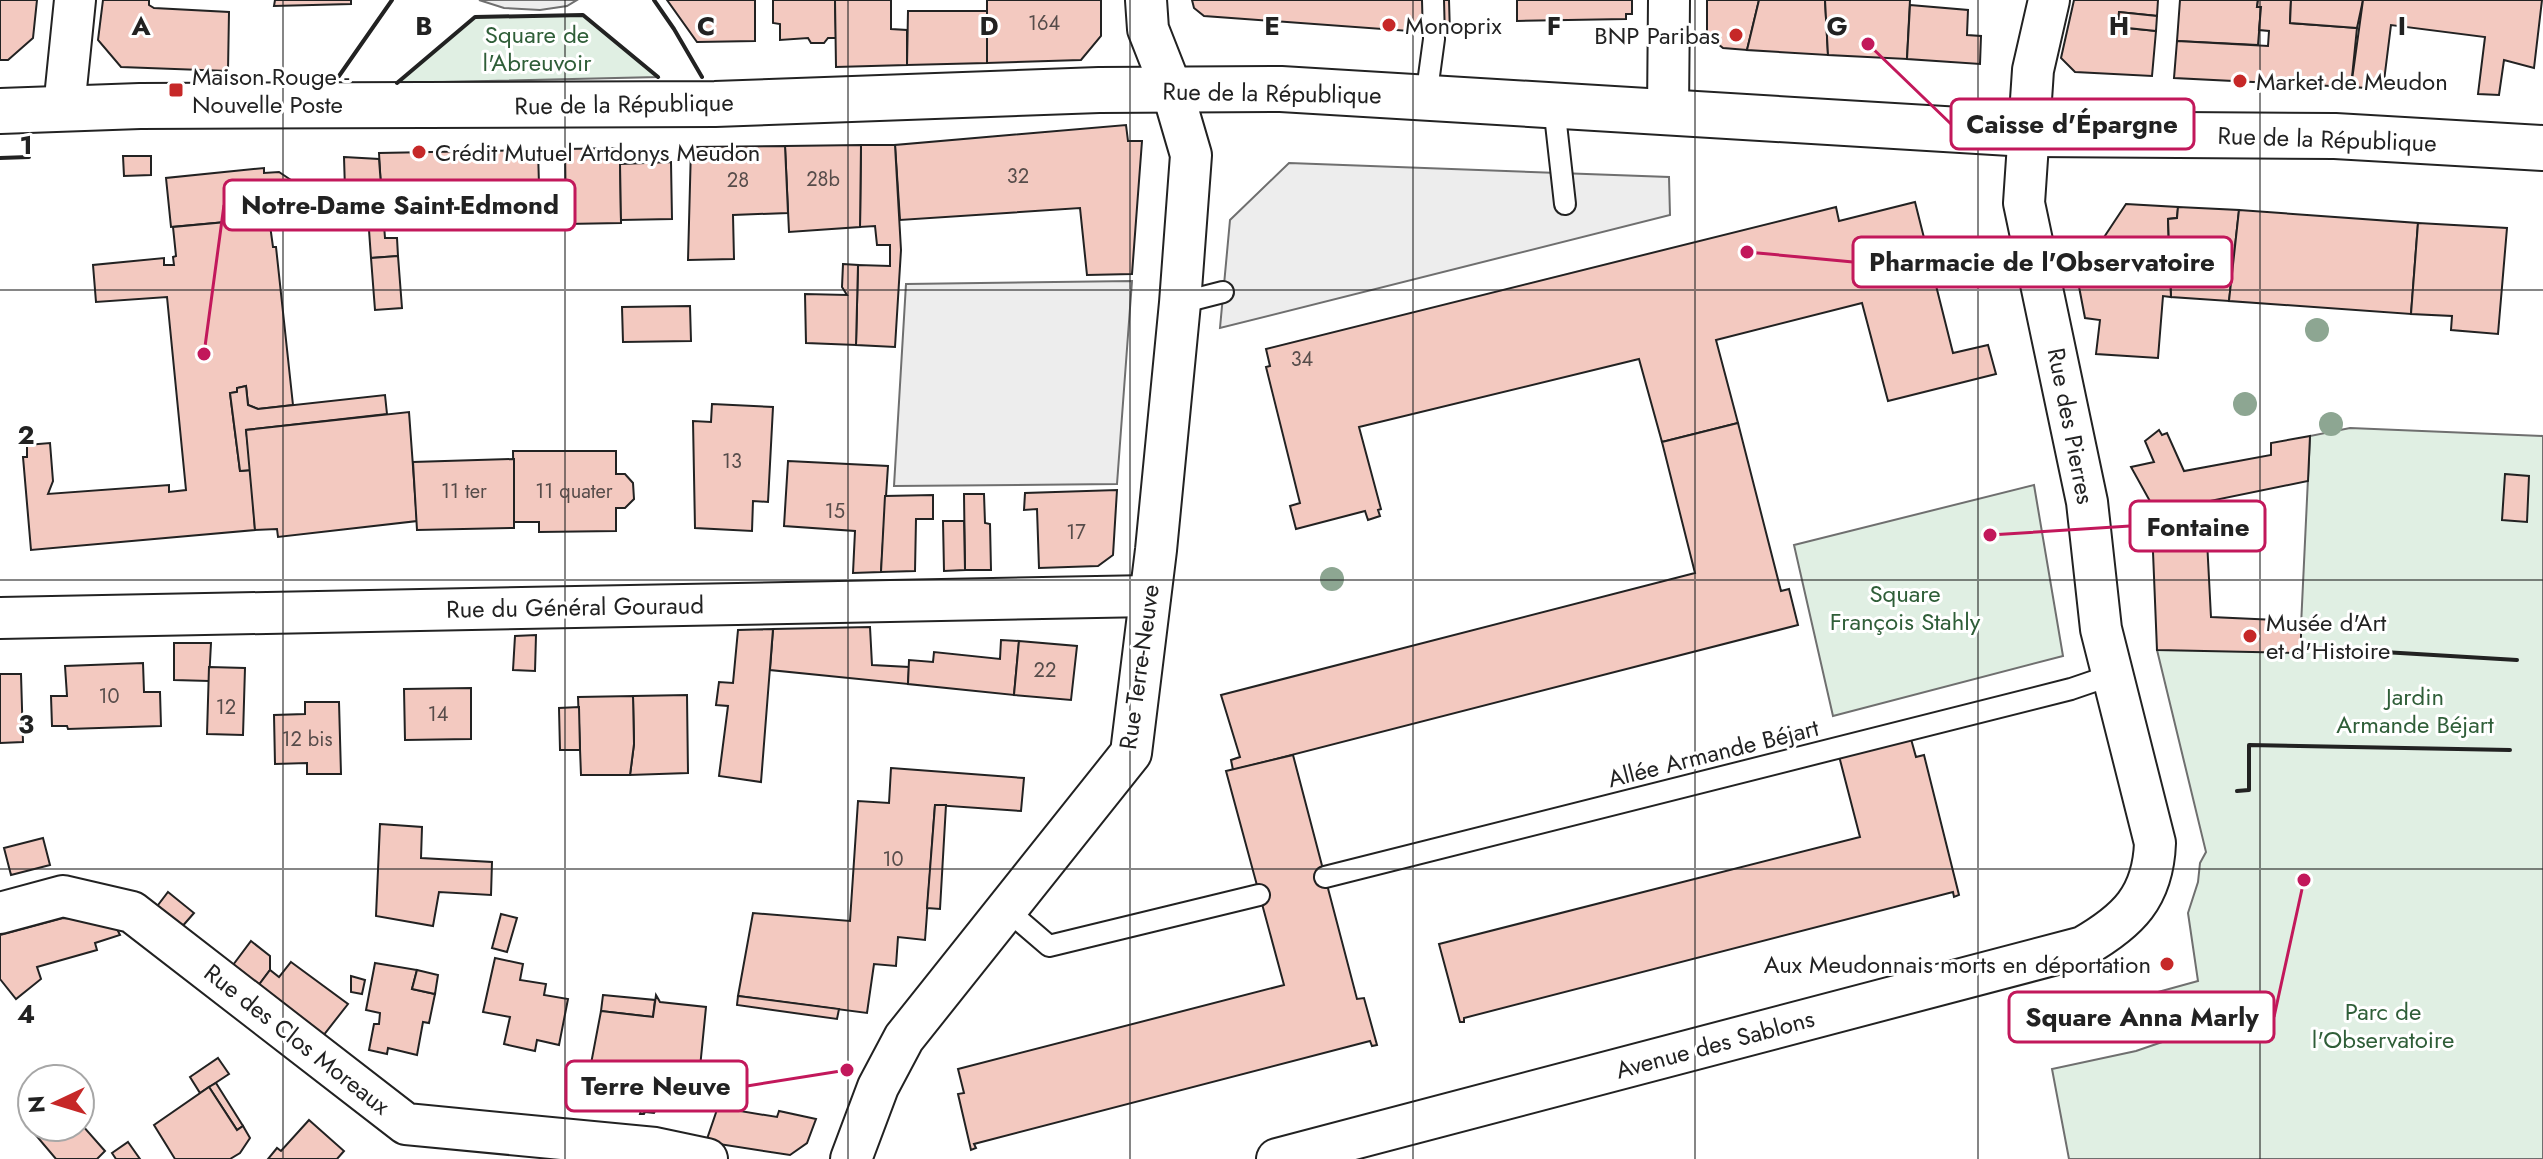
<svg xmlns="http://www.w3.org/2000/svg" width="2543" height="1159" font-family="Jost,sans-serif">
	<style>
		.green { fill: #e0efe3; stroke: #6f6f6f; stroke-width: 2 }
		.parking { fill: #ededed; stroke: #6f6f6f; stroke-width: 2 }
		.building { fill: #f3c9c0; stroke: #222; stroke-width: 2 }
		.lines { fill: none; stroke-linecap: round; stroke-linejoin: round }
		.service-casing { stroke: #222; stroke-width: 24 }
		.minor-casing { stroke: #222; stroke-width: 44 }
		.secondary-casing { stroke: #222; stroke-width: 48 }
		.service { stroke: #fff; stroke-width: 20 }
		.minor { stroke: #fff; stroke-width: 40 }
		.secondary { stroke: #fff; stroke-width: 44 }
		.wall { stroke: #222; stroke-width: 4 }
		.tree { fill: #8da692 }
		.grid { fill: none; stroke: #222; stroke-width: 2; stroke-opacity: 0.55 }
		.poi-dot { fill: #c62828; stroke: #fff; stroke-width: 3 }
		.labels { text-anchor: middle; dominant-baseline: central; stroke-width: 6; stroke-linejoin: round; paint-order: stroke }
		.number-label { font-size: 20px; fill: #564c4a }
		.poi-label { font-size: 24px; fill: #222; stroke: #fff; text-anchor: start }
		.park-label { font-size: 24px; fill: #2f5e38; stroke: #fff }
		.street-label { font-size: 24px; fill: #222; stroke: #fff }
		.grid-label { font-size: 26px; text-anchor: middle; font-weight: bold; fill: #222; stroke: #fff; stroke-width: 6; stroke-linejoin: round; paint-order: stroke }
		.leader { fill: none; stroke: #c2185b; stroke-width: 3 }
		.callout-dot { fill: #c2185b; stroke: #fff; stroke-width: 3 }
		.callout { fill: #fff; stroke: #c2185b; stroke-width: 3 }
		.callout-label { font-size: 26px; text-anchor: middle; font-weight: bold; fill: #222 }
	</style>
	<rect width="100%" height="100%" fill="#fff"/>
	<g class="green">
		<path d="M583 15 658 77 397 83 475 17Z"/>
		<path d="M2350 428 2543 436V1159H2069L2052 1069 2136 1051 2168 1040 2158 992 2198 981 2188 913 2198 882 2200 863 2206 852 2157 650 2300 647 2310 436Z"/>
		<path d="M2034 485 2063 656 1833 716 1794 545Z"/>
	</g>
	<g class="parking">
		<path d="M479 0H577L567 6 540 10 504 8Z"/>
		<path d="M1289 163 1669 177 1670 215 1220 328 1230 220Z"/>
		<path d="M1132 281 1117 484 894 486 906 284Z"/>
	</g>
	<g class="building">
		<path d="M0 0H37L33 38 8 60H0Z"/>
		<path d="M103 0H149V5L154 8 229 12 228 71 121 67 98 40Z"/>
		<path d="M275 0H351V4L274 6Z"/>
		<path d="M667 0H755V41L697 42Z"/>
		<path d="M773 0H835L836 38H828L824 43H811L808 38 780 40V24L773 23Z"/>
		<path d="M835 0H891V29L907 30V65L836 67Z"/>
		<path d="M987 0H1101V36L1081 60 987 63Z"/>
		<path d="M1192 0H1449L1450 34 1204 16 1194 8Z"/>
		<path d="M1517 0H1632V14H1626V19L1517 21Z"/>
		<path d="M1707 0H1759L1747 50 1723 48 1707 35Z"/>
		<path d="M1759 0H1825L1828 55 1747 50Z"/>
		<path d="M1825 0H1910L1907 59 1828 55Z"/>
		<path d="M2074 0H2158L2157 16 2119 12 2118 27 2156 31 2152 76 2075 72 2061 58Z"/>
		<path d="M2180 0H2258L2257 7H2261L2258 45 2177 41Z"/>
		<path d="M2258 0H2291L2290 23 2357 28 2351 87 2174 78 2177 41 2268 46 2269 31 2259 30 2261 7H2257Z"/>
		<path d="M2291 0H2363L2357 28 2290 23Z"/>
		<path d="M2363 0H2542L2534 68 2504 60 2499 95 2478 94 2485 37 2391 25 2383 89 2351 87Z"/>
		<path d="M1910 5 1968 10 1967 35 1981 36 1980 64 1907 59Z"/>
		<path d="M908 11H987V63L907 65Z"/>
		<path d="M2119 12 2157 16 2156 31 2118 27Z"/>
		<path d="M1126 125 1128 141H1142L1132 274 1087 275 1080 208 900 220 895 145Z"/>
		<path d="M861 145H895L901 250 895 347 856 345 858 265 890 266V245H877L875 226 860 227Z"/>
		<path d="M861 145 860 227 789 232 785 146Z"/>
		<path d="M785 146 788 213 733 215 734 259 688 260 691 147Z"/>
		<path d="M620 148 621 223 566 224 565 149Z"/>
		<path d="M538 150 540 220 383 223 379 153Z"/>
		<path d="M123 156H151V175L124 176Z"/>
		<path d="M344 157 379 159 385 238H397L398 256 371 258 366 188 345 190Z"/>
		<path d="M671 162 672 219 621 220 620 164Z"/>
		<path d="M264 168V173L279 172 291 180 293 198 282 212 269 214V218L171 227 166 178Z"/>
		<path d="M1915 202 1953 353 1988 345 1996 374 1888 401 1862 303 1716 340 1738 423 1662 442 1639 359 1359 427 1381 509 1378 510 1380 516 1368 520 1365 511 1296 529 1290 506 1300 503 1266 367 1270 366 1266 349 1836 207 1839 221Z"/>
		<path d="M2126 204 2178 207 2177 218 2168 219 2170 278 2081 272Z"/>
		<path d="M2178 207 2239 210 2229 301 2171 297 2168 219 2177 218Z"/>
		<path d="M2239 210 2418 223 2411 314 2229 301Z"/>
		<path d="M269 218 273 247H276L293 405 258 409 248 405 246 386 237 388V392L230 393 240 471 251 470 255 530 31 550 23 457H27V445L50 443 53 481 48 494 169 485V492L186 490 167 297 96 302 93 265 164 258V265H174L173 257 176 256 173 227Z"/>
		<path d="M2418 223 2507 228 2498 334 2451 330 2452 316 2411 314Z"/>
		<path d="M398 256 402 308 375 310 371 258Z"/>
		<path d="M843 264 858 265 856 345 806 343 805 294 847 295 842 287Z"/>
		<path d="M2076 271 2170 278 2171 297 2163 296 2158 358 2096 354 2100 320 2085 318Z"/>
		<path d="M690 306 691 341 623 342 622 307Z"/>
		<path d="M246 386 248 405 258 409 385 395 387 414 246 430 251 470 240 471 230 393 237 392V388Z"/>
		<path d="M712 404 773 407 768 502 753 501 752 531 695 528 693 421 711 422Z"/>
		<path d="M409 412 417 521 278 537 277 529 255 530 246 430Z"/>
		<path d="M1738 423 1781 591 1789 589 1798 625 1233 770 1231 760 1240 757 1221 695 1695 573 1662 442Z"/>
		<path d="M2159 430 2162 435 2167 433 2184 471 2271 455V443L2310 436 2308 481 2205 502 2211 617 2301 621V653L2157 650 2151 503 2131 467 2154 462 2145 441Z"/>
		<path d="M513 451H616V474H625L633 483 634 499 625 508H616V531L539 532V522H514Z"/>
		<path d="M514 459V528L417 530 413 462Z"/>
		<path d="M788 461 888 466 881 572 853 573 855 531 784 526Z"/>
		<path d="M2505 474 2529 476 2527 522 2502 520Z"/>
		<path d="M1117 490 1113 555 1098 566 1039 568 1037 509 1024 510 1025 493Z"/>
		<path d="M964 494H984L985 523 990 524 991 570H965Z"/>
		<path d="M933 495V519H916L915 571 881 572 885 496Z"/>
		<path d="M943 521H964L965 570 944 571Z"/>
		<path d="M870 627 872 665 909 667 908 684 770 670 773 629Z"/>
		<path d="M773 629 761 782 719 776 728 706 716 705 719 682 733 683 738 630Z"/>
		<path d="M536 635 535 671 513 670 515 636Z"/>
		<path d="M1001 640 1019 641 1014 695 908 684 909 660 933 662 934 652 1000 659Z"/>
		<path d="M1019 641 1077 646 1071 700 1014 695Z"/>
		<path d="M174 643H211L209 681 174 680Z"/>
		<path d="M143 663 144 692H160L161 726 68 729 67 726H52L51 696H67L65 666Z"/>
		<path d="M209 667 245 668 243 735 207 734Z"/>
		<path d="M0 674H21L23 742 0 743Z"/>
		<path d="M471 688V739L405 740 404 689Z"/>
		<path d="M687 695 688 773 630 775 634 744 633 696Z"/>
		<path d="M633 696 634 744 630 775H581L578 697Z"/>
		<path d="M305 702H339L341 774H307V763L275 764 274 715 305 714Z"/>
		<path d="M579 707 580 750H560L559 708Z"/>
		<path d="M1911 739 1916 757 1924 755 1959 895 1954 897 1953 892 1464 1018V1022H1460L1439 944 1860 837 1839 756Z"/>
		<path d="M1293 755 1357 999 1364 998 1377 1045 1372 1046 1370 1041 974 1144 976 1148 971 1150 958 1094 964 1093 958 1069 1284 985 1226 771Z"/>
		<path d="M891 768 1024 778 1021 811 935 805 925 940 898 937 896 966 874 964 867 1013 738 996 753 913 850 921 858 801 889 803Z"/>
		<path d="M935 805H946L940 909 927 908Z"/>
		<path d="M380 824 422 827 421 858 492 862 491 895 439 892 433 926 376 916Z"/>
		<path d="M43 838 50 865 11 875 4 848Z"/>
		<path d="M168 892 194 913 180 929 155 909Z"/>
		<path d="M501 914 517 918 507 952 492 948Z"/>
		<path d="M63 918 89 919 117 929 120 935 95 943 97 950 37 967 41 979 16 999 0 979V935Z"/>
		<path d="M251 941 270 956V970L255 990 230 969Z"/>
		<path d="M495 958 523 964 520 980 546 984 544 995 568 999 559 1045 537 1040 535 1051 504 1044 510 1017 483 1012Z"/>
		<path d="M291 962 348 1004 319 1041 255 990 270 970 279 977Z"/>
		<path d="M375 963 417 970 412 989 435 994 429 1023 423 1022 417 1055 388 1048 387 1054 369 1050 374 1024H379L380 1013 366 1010Z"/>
		<path d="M417 970 438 975 435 994 412 989Z"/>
		<path d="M351 976 365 980 362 994 351 992Z"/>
		<path d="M603 995 655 1000 653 1017 601 1011Z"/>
		<path d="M656 995 660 1002 706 1007 697 1098 664 1095 666 1082 648 1081 645 1106H648L644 1114H640L642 1107 617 1104V1109L583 1106 601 1011 653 1017Z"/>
		<path d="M738 996 839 1009 837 1019 737 1005Z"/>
		<path d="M218 1058 229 1074 200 1093 190 1077Z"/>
		<path d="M648 1081 666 1082 664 1095 654 1113 644 1112 648 1106H645Z"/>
		<path d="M216 1083 243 1126 237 1130 209 1087Z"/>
		<path d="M209 1087 237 1130 243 1126 250 1138 240 1153 230 1159H175L154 1125Z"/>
		<path d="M721 1098 742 1103 740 1111 777 1117 779 1111 816 1119 807 1143 790 1155 706 1142Z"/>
		<path d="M309 1120 344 1151 337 1159H268L277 1148 281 1151Z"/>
		<path d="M32 1123V1127H59L68 1137 83 1126 105 1151 97 1159H56L28 1126Z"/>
		<path d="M128 1142 140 1159H116L112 1153Z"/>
	</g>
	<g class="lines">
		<g class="service-casing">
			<g id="service">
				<path d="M1426 98 1434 39 1433 0"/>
				<path d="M1554 106 1565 204"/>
				<path d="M1180 303 1223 292"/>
				<path d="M1325 877 2071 689 2112 675"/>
				<path d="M1006 909 1049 946 1259 895"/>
			</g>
		</g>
		<g class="minor-casing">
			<g id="minor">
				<path d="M64 108 75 0"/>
				<path d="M1668 112 1669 0"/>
				<path d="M0 618 1150 596"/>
				<path d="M0 913 63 896 132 912 406 1124 655 1148 707 1159"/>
				<path d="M851 1159 878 1087 904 1038 1131 753 1156 550 1180 303 1191 155 1172 90 1148 29 1146 0"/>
				<path d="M1277 1159 2083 947C2128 921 2153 897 2155 843L2101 629 2087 502 2024 203 2033 70 2049 0"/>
			</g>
		</g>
		<g class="secondary-casing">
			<path id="secondary" d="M0 111 140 106 715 104 1099 90 1281 89 2027 134 2335 136 2543 148"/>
		</g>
		<use href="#service" class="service"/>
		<use href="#minor" class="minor"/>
		<use href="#secondary" class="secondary"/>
		<g class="wall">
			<path d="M654 0 674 29 702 77"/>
			<path d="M339 76 392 0"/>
			<path d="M397 83 475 17 583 15 658 77"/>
			<path d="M0 158 29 157"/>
			<path d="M2300 647 2517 660"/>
			<path d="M2237 791 2249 790V745L2510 750"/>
		</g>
	</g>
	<g class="tree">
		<circle cx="2317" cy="330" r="12"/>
		<circle cx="2245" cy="404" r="12"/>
		<circle cx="2331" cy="424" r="12"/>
		<circle cx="1332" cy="579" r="12"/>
	</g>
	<path class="grid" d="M283 0V1159M565 0V1159M848 0V1159M1130 0V1159M1413 0V1159M1695 0V1159M1978 0V1159M2260 0V1159M0 290H2543M0 580H2543M0 869H2543"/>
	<g class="poi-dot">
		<circle cx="1389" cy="25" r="8"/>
		<circle cx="1736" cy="35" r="8"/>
		<circle cx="2240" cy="81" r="8"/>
		<rect x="168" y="82" width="16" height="16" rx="4"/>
		<circle cx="419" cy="152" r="8"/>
		<circle cx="2250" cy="636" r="8"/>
		<circle cx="2167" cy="964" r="8"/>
	</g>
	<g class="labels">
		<g class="number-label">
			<text x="1044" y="23">164</text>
			<text x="1018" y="176">32</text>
			<text x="823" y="179">28b</text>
			<text x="738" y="180">28</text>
			<text x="1302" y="359">34</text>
			<text x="732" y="461">13</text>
			<text x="464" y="491">11 ter</text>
			<text x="574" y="491">11 quater</text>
			<text x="835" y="511">15</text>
			<text x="1076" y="532">17</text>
			<text x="1045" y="670">22</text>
			<text x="109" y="696">10</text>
			<text x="226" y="707">12</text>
			<text x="438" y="714">14</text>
			<text x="307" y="739">12 bis</text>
			<text x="893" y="859">10</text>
		</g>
		<g class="poi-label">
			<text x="1405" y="25">Monoprix</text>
			<text x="1720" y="35" text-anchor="end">BNP Paribas</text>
			<text x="192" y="76">Maison Rouge -<tspan x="192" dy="28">Nouvelle Poste</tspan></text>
			<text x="2256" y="81">Market de Meudon</text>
			<text x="435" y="152">Crédit Mutuel Artdonys Meudon</text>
			<text x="2266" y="622">Musée d'Art<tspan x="2266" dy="28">et d'Histoire</tspan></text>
			<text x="2151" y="964" text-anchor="end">Aux Meudonnais morts en déportation</text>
		</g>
		<g class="park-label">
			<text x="537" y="34">Square de<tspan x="537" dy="28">l'Abreuvoir</tspan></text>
			<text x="1905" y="593">Square<tspan x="1905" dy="28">François Stahly</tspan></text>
			<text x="2415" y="696">Jardin<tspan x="2415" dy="28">Armande Béjart</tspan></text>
			<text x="2383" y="1011">Parc de<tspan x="2383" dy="28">l'Observatoire</tspan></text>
		</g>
		<g class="street-label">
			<text transform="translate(1272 93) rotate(1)">Rue de la République</text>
			<text transform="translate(624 104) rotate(-1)">Rue de la République</text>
			<text transform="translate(2327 139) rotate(2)">Rue de la République</text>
			<text transform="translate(2071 426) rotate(79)">Rue des Pierres</text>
			<text transform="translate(575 607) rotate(-1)">Rue du Général Gouraud</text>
			<text transform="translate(1139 667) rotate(-82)">Rue Terre-Neuve</text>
			<text transform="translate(1713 753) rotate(-14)">Allée Armande Béjart</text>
			<text transform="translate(297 1039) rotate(38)">Rue des Clos Moreaux</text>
			<text transform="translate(1715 1044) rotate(-15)">Avenue des Sablons</text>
		</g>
	</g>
	<g class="grid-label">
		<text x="141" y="35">A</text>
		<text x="424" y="35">B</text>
		<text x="706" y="35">C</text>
		<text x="989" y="35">D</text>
		<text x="1272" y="35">E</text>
		<text x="1554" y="35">F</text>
		<text x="1837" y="35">G</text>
		<text x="2119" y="35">H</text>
		<text x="2402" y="35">I</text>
		<text x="26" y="154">1</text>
		<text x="26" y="444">2</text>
		<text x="26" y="733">3</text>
		<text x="26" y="1023">4</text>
	</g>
	<path class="leader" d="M1868 44L1951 124M204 354L224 205M1747 252L1853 262M1990 535L2130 526M2304 880L2274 1017M847 1070L747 1086"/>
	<g class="callout-dot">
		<circle cx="1868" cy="44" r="8"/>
		<circle cx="204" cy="354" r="8"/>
		<circle cx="1747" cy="252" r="8"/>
		<circle cx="1990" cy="535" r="8"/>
		<circle cx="2304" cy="880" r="8"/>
		<circle cx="847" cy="1070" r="8"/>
	</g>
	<g class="callout">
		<rect x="1951" y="99" width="243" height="50" rx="8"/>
		<rect x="224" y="180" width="351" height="50" rx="8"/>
		<rect x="1853" y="237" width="379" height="50" rx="8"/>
		<rect x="2130" y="501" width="135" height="50" rx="8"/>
		<rect x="2009" y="992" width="265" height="50" rx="8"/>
		<rect x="566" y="1061" width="181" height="50" rx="8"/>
	</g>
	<g class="callout-label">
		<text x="2072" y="133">Caisse d'Épargne</text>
		<text x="400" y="214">Notre-Dame Saint-Edmond</text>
		<text x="2042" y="271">Pharmacie de l'Observatoire</text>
		<text x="2198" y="536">Fontaine</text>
		<text x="2142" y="1026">Square Anna Marly</text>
		<text x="656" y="1095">Terre Neuve</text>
	</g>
	<g transform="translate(56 1103) rotate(266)"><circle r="38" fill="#ffffff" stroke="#a7a7a7" stroke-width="2"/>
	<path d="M0-6L14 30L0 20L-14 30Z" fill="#c62828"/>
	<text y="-12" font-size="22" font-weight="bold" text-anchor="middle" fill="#222222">N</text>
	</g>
</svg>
